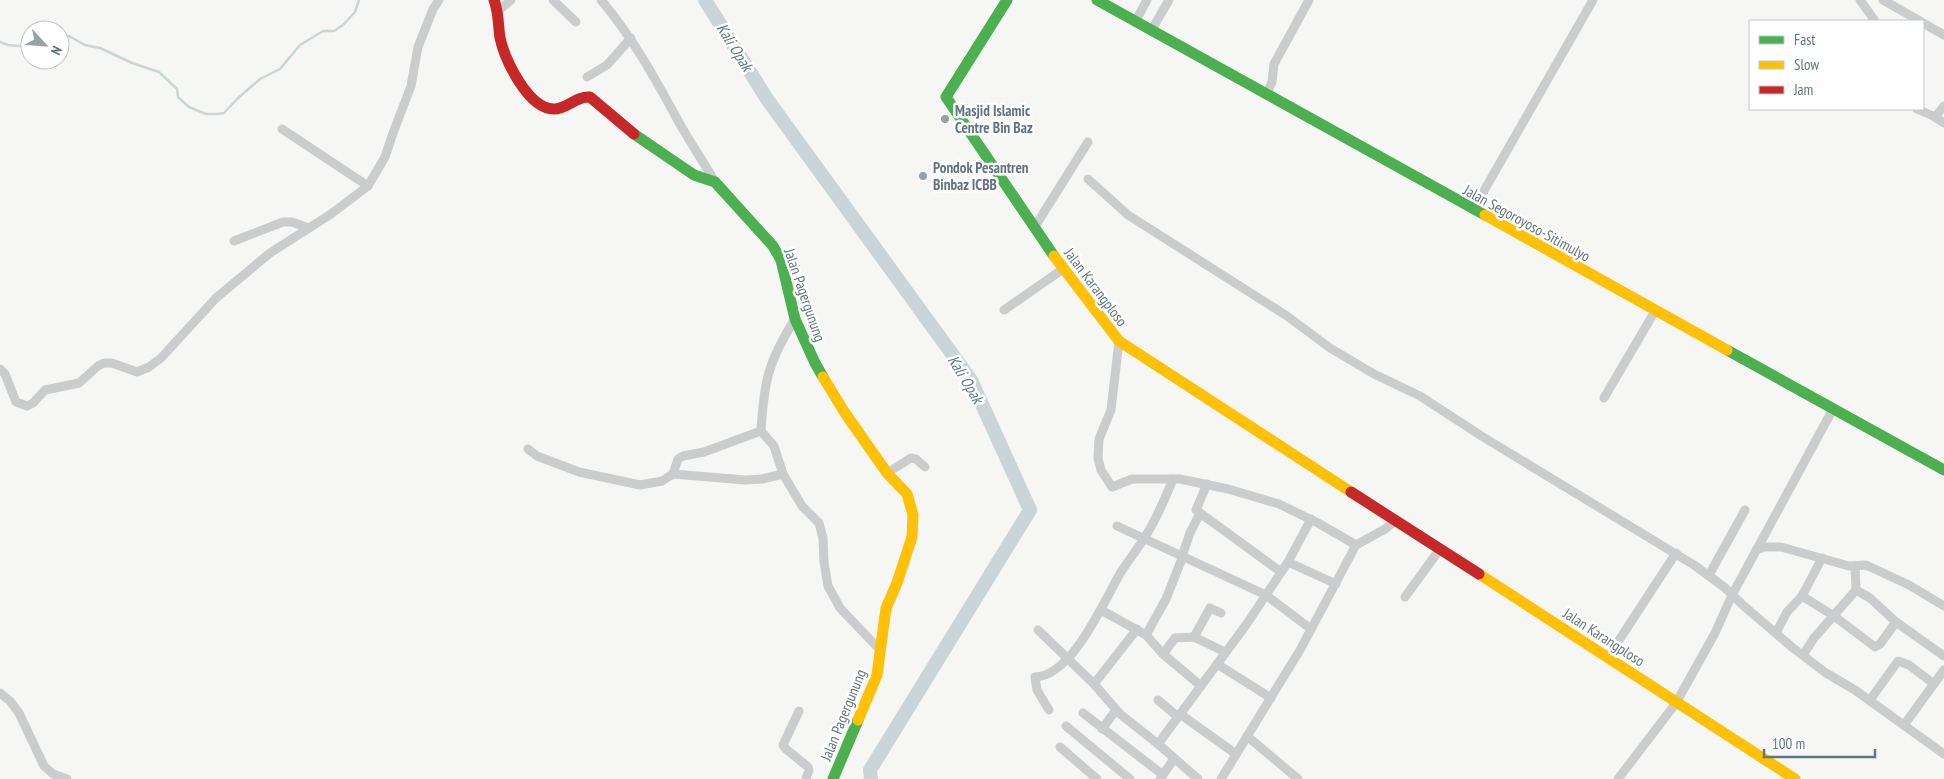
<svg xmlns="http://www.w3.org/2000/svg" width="1944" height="779" font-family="'PT Sans Narrow',sans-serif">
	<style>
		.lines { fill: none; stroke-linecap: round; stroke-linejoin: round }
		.stream { stroke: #cbd4d7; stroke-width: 2.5 }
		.river { stroke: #cbd4d7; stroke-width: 14 }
		.street { stroke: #cbcccd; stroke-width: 9 }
		.fast { stroke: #4caf50; stroke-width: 11 }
		.slow { stroke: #ffc107; stroke-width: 11 }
		.jam { stroke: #c62828; stroke-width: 11 }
		.poi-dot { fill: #95a2aa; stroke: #fff; stroke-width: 2 }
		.labels { text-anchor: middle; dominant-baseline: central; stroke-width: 5; stroke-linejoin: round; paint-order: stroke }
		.poi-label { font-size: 15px; font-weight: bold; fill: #617581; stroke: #fff; text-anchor: start }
		.street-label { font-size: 15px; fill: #617581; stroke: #fff }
		.water-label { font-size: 16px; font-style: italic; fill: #607b83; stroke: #fff }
	</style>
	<rect width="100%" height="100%" fill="#f6f6f5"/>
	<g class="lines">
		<g class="stream">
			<path d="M60 39 69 36 85 45 100 48 132 63 159 72 177 89 178 97 189 107 206 114H217L224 113 237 99 260 79 280 69 300 45 323 31H334L343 25 355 12 359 0"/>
			<path d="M0 42 8 45 30 47"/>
		</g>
		<path class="river" d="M705 0 767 99 971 380 1030 510 870 770 871 779"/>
		<g class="street">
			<path d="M553 0 576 22"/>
			<path d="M601 0C634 39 657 82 681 126 692 145 704 163 715 182"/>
			<path d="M1860 0 1875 21"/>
			<path d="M1883 0 1920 21"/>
			<path d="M499 10 511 0"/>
			<path d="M1135 22 1147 0"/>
			<path d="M1923 23 1944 35"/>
			<path d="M1151 31 1169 0"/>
			<path d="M587 77 607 65 631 38"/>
			<path d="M1266 95 1272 82 1274 64 1309 0"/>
			<path d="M1917 109 1933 116 1944 123"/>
			<path d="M1935 117 1944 106"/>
			<path d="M282 129 368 186"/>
			<path d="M1088 179 1128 215 1287 316 1330 348 1374 374 1420 396 1483 437 1694 565 1724 587 1745 607 1793 648 1826 673 1855 690 1944 754"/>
			<path d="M1473 210 1593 0"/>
			<path d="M1034 228 1088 142"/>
			<path d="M234 241 283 222H292L309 228"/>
			<path d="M1004 310 1063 269"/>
			<path d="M795 319C768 362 764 381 761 431L774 446 783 474 802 506 819 523 823 538 824 562 828 586 840 608 880 650"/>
			<path d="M1119 341 1111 410 1099 439 1098 458 1101 470 1112 487 1132 479H1180L1228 489 1279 504 1318 523 1356 545"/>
			<path d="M0 369 5 374 16 402 27 406 33 403 45 390 79 383 98 366 104 363H112L137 372 149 367 161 358 216 298 270 253 331 214 368 186 385 157 393 133 411 86 418 47 433 9 439 0"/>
			<path d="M1604 398 1655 311"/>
			<path d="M528 449 537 456 579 472 640 485 662 481 673 474 745 480 762 479 783 474"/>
			<path d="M887 473 911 458 916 459 925 467"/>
			<path d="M673 474 678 459 683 456 704 452 761 431"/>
			<path d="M1207 484 1196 510 1281 572"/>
			<path d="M1117 526 1266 595 1311 629"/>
			<path d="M1756 550 1764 547H1781L1849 566 1866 565 1909 585 1944 606"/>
			<path d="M1182 556 1190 533 1200 513"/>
			<path d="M1288 562 1336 584"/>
			<path d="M1709 575 1745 510"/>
			<path d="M1856 590 1870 598 1896 622 1944 656"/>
			<path d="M1802 596 1834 616 1875 647 1880 644 1896 622"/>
			<path d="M1405 597 1440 549"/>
			<path d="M1101 610 1146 635 1163 654 1201 686"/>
			<path d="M1038 630 1094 684 1120 714 1158 744 1198 779"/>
			<path d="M1776 633 1787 612 1802 596 1822 558"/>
			<path d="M1146 635 1166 599 1183 556"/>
			<path d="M1194 637 1210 608 1221 613"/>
			<path d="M1163 654 1175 638 1194 637 1225 652"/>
			<path d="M1803 655 1814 638 1856 590 1855 566"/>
			<path d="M1608 657 1676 553"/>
			<path d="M1217 664 1271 698"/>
			<path d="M1094 684 1137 629"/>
			<path d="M0 693 10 701 19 713 44 766 53 774 67 779"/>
			<path d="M1158 700 1178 717"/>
			<path d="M1870 700 1898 661 1909 665 1934 684"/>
			<path d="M1049 710 1037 690 1035 677C1073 676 1104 600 1121 572 1128 561 1136 551 1143 540 1155 522 1165 499 1173 479"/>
			<path d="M799 711 783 745 786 749 808 767 809 770 806 779"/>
			<path d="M1083 713 1163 775"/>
			<path d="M1180 714 1236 754"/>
			<path d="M1904 725 1944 670"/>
			<path d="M1066 726 1130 779"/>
			<path d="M1102 729 1116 710"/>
			<path d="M1247 736 1298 779"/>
			<path d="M1158 744 1246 625 1288 562 1311 519"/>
			<path d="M1060 747 1097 779"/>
			<path d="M1160 779 1174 759"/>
			<path d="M1221 779 1300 650 1356 545 1385 529 1395 521"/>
			<path d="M1618 779 1676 703 1715 633 1732 595 1833 409"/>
		</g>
		<g class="fast">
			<path d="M1007 0 946 97 1054 256"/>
			<path d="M1097 0 1485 215"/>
			<path d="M634 134 694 175 715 182 773 246 781 260 795 319 815 363 823 377"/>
			<path d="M1727 350 1944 470"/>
			<path d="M833 779 858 720"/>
		</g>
		<g class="slow">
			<path d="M1485 215 1727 350"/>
			<path d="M1054 256 1119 341 1351 492"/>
			<path d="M823 377 845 413 887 473 907 494 913 515 912 537 897 583 886 608 877 675 858 720"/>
			<path d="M1479 574 1795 779"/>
		</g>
		<g class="jam">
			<path d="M494 0C499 13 498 25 500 38 505 60 528 109 554 109 567 109 576 96 590 97L634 134"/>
			<path d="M1351 492 1479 574"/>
		</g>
	</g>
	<g class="poi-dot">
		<circle cx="945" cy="119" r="5"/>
		<circle cx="923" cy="176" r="5"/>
	</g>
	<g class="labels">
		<g class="poi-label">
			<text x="955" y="110">Masjid Islamic<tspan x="955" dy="17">Centre Bin Baz</tspan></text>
			<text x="933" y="167">Pondok Pesantren<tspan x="933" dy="17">Binbaz ICBB</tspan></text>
		</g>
		<g class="street-label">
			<text transform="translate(1527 223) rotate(29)">Jalan Segoroyoso-Sitimulyo</text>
			<text transform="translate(1096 287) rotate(53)">Jalan Karangploso</text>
			<text transform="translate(805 295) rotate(71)">Jalan Pagergunung</text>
			<text transform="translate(1604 637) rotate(33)">Jalan Karangploso</text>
			<text transform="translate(843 715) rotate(-68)">Jalan Pagergunung</text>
		</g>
		<g class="water-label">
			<text transform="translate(735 47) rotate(58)">Kali Opak</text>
			<text transform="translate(966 379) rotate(59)">Kali Opak</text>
		</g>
	</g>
	<rect x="1749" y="20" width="175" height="90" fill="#ffffff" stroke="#c0c8cd"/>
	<rect x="1759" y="36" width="25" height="8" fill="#4caf50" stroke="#c0c8cd"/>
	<text x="1794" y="45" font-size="15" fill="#617581">Fast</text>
	<rect x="1759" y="61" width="25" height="8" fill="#ffc107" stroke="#c0c8cd"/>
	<text x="1794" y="70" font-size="15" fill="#617581">Slow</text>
	<rect x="1759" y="86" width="25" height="8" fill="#c62828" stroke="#c0c8cd"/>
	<text x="1794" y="95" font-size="15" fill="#617581">Jam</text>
	<g transform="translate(45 45) rotate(116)"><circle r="24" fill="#ffffff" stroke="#c0c8cd"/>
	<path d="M0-4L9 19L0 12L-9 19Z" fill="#95a2aa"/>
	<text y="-8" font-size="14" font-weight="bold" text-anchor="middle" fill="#617581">N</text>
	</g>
	<path d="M1764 749v8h111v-8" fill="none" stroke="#617581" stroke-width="2.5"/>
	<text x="1772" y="749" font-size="15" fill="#617581" stroke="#ffffff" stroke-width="4" paint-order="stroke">100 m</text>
</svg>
